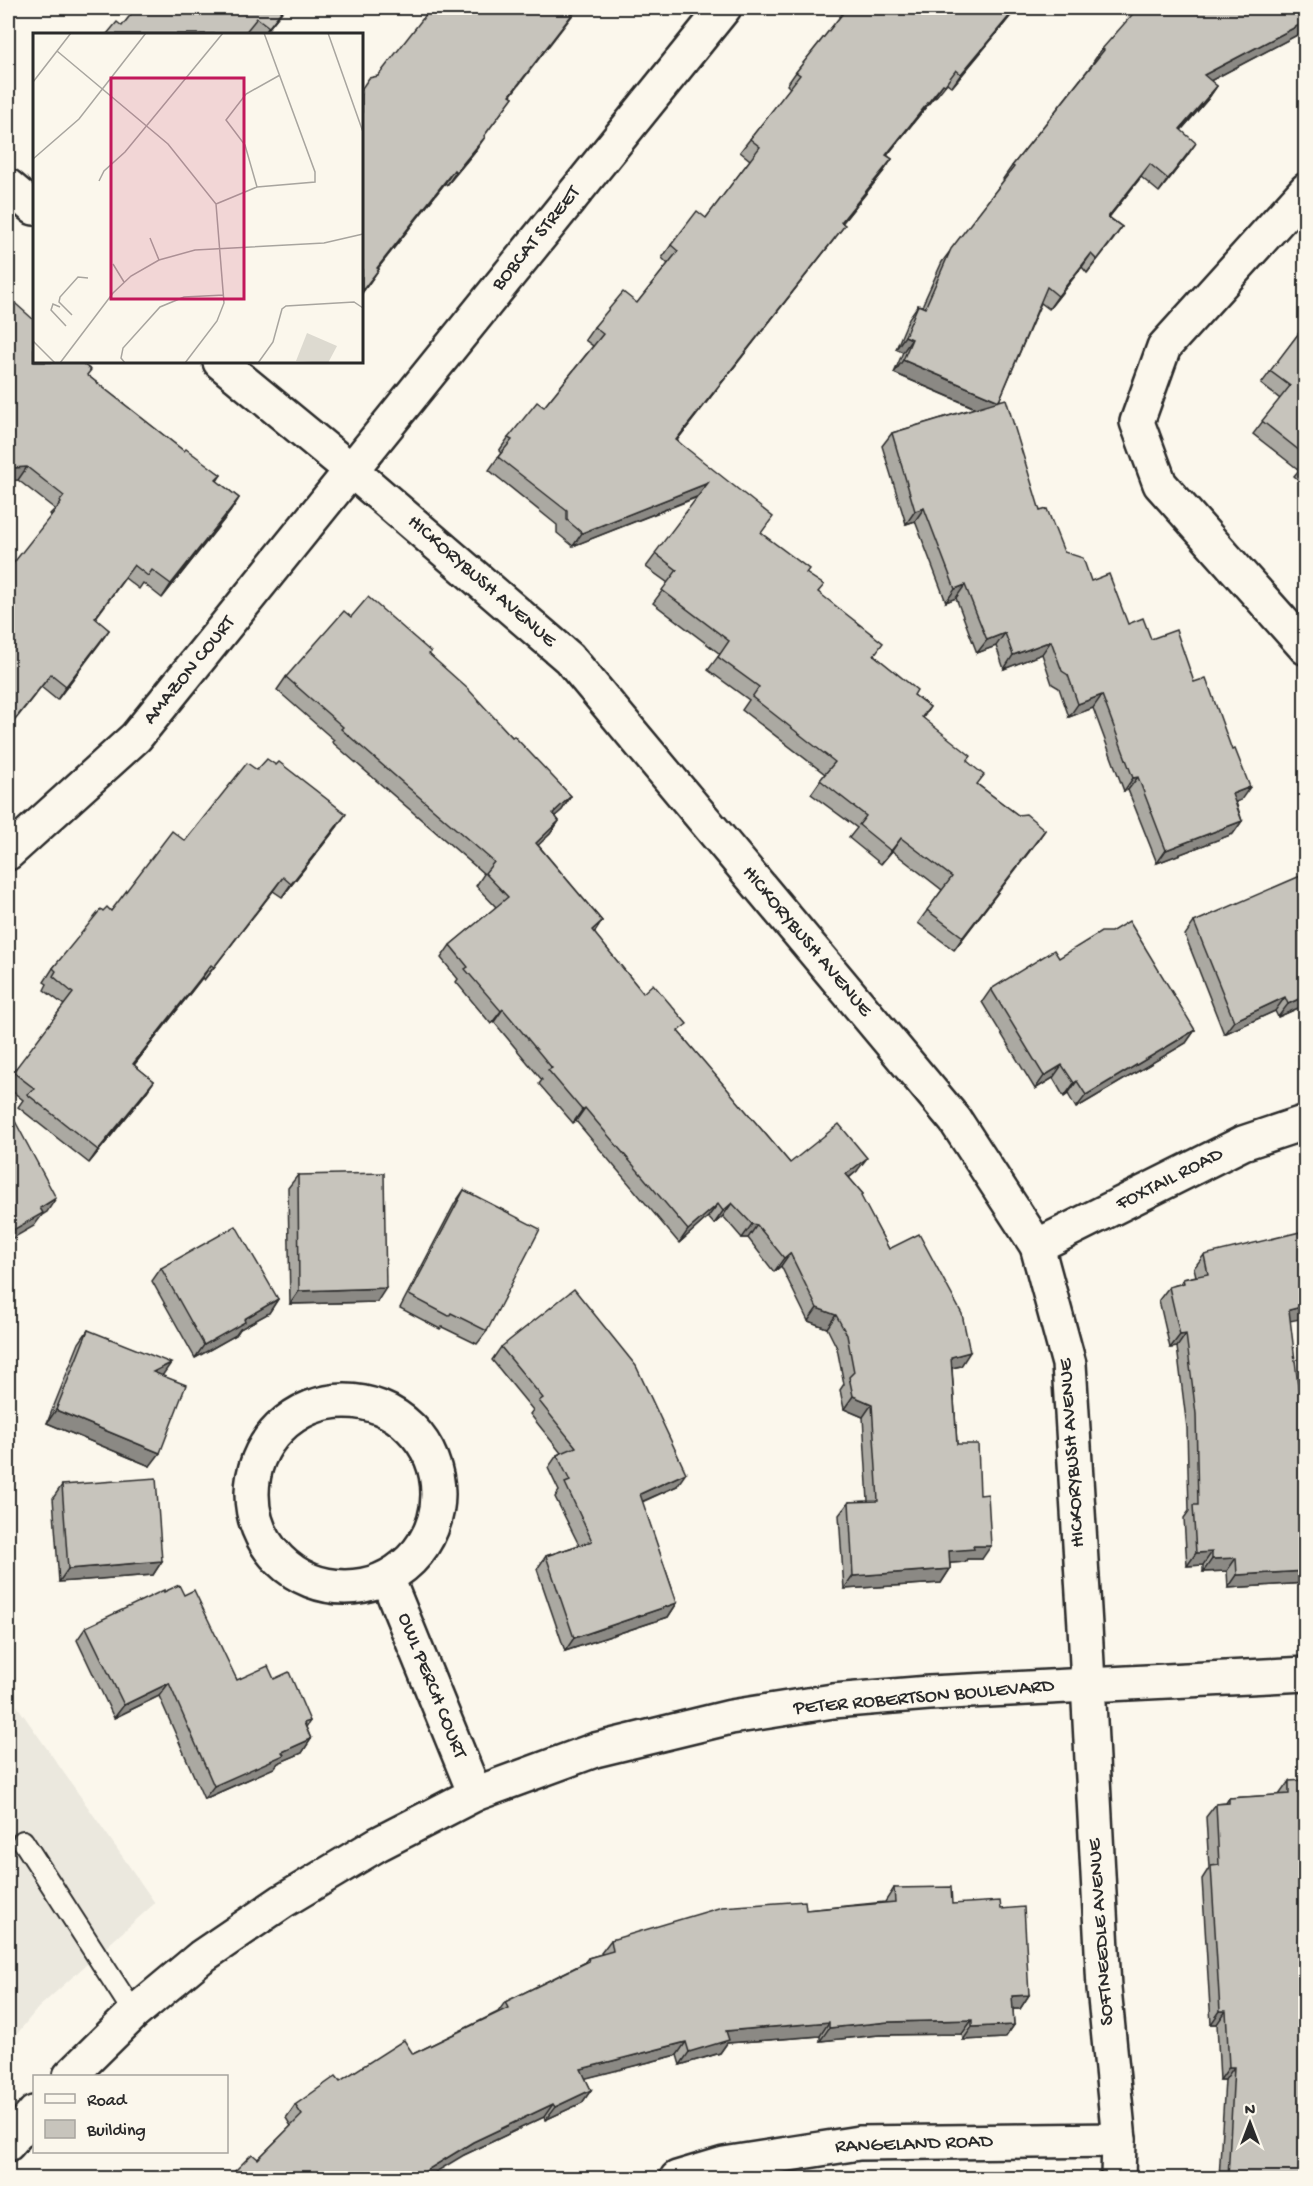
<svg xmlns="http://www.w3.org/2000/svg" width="1313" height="2186" font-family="'Gochi Hand',sans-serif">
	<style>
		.built { fill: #ebe8de }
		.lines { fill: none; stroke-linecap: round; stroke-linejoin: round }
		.lane-casing { stroke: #2b2b2b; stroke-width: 24 }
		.street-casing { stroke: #2b2b2b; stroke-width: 38 }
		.secondary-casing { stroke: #2b2b2b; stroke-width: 38 }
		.lane { stroke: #fbf7ec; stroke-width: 20 }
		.street { stroke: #fbf7ec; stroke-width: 33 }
		.secondary { stroke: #fbf7ec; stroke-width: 33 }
		.wall { fill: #aba9a2; stroke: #2b2b2b; stroke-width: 1.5 }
		.shaded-wall { fill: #8b8984; stroke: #2b2b2b; stroke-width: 1.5 }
		.building { fill: #c7c4bc; stroke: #2b2b2b; stroke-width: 1.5 }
		.labels { text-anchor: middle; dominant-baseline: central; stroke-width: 4.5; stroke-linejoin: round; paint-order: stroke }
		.street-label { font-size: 20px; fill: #2b2b2b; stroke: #fbf7ec }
		.inset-road { fill: none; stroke: #a8a59f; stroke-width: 1.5 }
		.view { fill: #c2185b; fill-opacity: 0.15; stroke: #c2185b; stroke-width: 3 }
		.inset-edge { fill: none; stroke: #2b2b2b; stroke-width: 3 }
	</style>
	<rect width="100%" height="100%" fill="#fbf7ec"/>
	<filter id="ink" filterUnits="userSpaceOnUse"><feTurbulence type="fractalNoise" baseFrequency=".0167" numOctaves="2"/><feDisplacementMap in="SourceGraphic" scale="12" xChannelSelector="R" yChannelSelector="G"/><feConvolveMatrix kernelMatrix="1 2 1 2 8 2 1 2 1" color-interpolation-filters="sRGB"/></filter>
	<g filter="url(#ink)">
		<path class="built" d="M8 1693 155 1903 38 2008 8 2045Z"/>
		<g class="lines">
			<g class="lane-casing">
				<path id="lane" d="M23 1841 134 2013"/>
			</g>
			<g class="street-casing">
				<g id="street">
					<path d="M8 186 34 208"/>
					<path d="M1306 190 1164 347 1137 422 1160 484 1306 648"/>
					<path d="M220 362 351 470 569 658 955 1120 1037 1246 1069 1364 1085 1626 1104 1988 1119 2140 1118 2178"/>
					<path d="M8 853 136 737 724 8"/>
					<path d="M1037 1246 1243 1143 1306 1122"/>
					<circle cx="345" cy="1494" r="93"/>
					<path d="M387 1578 475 1794"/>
					<path d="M677 2178 724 2164 859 2143 1119 2140"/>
				</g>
			</g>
			<g class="secondary-casing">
				<g id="secondary">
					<path d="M70 2076 134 2013 201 1957 283 1901 378 1844 475 1794 595 1750 731 1717 833 1701 929 1693 1306 1674"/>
					<path d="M8 2144 34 2113"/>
				</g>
			</g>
			<use href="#lane" class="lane"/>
			<use href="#street" class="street"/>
			<use href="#secondary" class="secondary"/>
		</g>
		<g class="wall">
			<path d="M136 8H285L264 34H253L248 31 245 34H107L122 26Z"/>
			<path d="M847 8H1017L992 39 952 87 947 83 935 98 934 97 887 155 892 159 883 172 842 223 835 238 677 440 762 534 806 573 818 592 874 655 914 695 930 707 923 718 967 762 977 784 1018 815 1045 830 954 950 918 923 942 890 892 851 881 864 849 838 857 828 811 794 825 774 742 710 749 700 708 670 720 654 653 603 668 583 646 567 698 497 573 546 557 533V525L489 470 501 453 499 451 508 438 544 407 593 346 585 340 594 327 637 303 668 264 662 258 671 245 706 218 750 160 740 152 790 88 787 85 796 72Z"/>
			<path d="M561 29 510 95 513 97 484 136 476 150 447 185 445 183 378 268 379 269 362 293V88L378 76Z"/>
			<path d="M1299 34 1210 81 1217 86 1208 99 1181 130 1187 156 1159 192 1141 177 1109 217 1122 227 1087 273 1082 267 1049 309 1041 303 999 401 1040 511 1064 552 1091 581 1128 624 1151 639 1194 682 1241 800 1236 802 1242 821 1233 834 1157 863 1128 790 1124 791 1093 708 1069 717 1059 688 1052 684 1042 654 1004 669 996 646 977 653 956 598 946 602 915 521 906 524 882 446 892 433 975 408 894 373 903 352 896 349 909 318 918 305 922 306 942 262 1004 180 1003 179 1012 166 1094 62H1093L1102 49Z"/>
			<path d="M8 297 34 362 87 375 184 451 221 475 217 481 239 498 230 512 162 598 143 583 139 589 125 578 95 619 109 630 57 700 41 687 51 515 50 514 55 509 18 480 8 481Z"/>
			<path d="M1305 325V486L1294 476 1299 470 1253 434 1280 399 1261 384Z"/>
			<path d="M429 654 571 796 562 810 555 816 559 821 550 834 538 845 602 921 594 933 643 993 680 1034 790 1163 857 1171 849 1178 863 1194 861 1197 889 1249 961 1366 952 1368 957 1444 982 1559H967L965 1562 950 1563V1569L941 1583 844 1589 839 1515 849 1502 868 1501 863 1417 844 1409 840 1390 844 1384 837 1348 827 1328 808 1321 781 1266 774 1272 748 1238H742L723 1216 714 1224 708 1217 679 1243 576 1121 573 1123 539 1084 542 1080 494 1022 491 1024 456 982 458 979 441 958 450 945 496 907 476 886 484 874 332 742 334 740 277 690 286 677Z"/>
			<path d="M337 827 282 897 273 891 204 980 202 978 134 1065 154 1081 145 1094 89 1163 18 1107 23 1100 8 1088V1080L64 1005 44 990 47 984 44 982 53 968 103 911H111L185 841Z"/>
			<path d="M1194 922 1305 1005 1278 1017 1275 1011 1224 1034 1185 935Z"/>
			<path d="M1059 958 1195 1030 1186 1043 1076 1108 1068 1094 1064 1097 1053 1078 1035 1089 982 1002 991 989Z"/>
			<path d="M298 1175 377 1302 290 1304 288 1188Z"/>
			<path d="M464 1190 487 1331 477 1344 442 1327 440 1329 400 1308 455 1203Z"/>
			<path d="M1204 1255 1290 1321 1305 1583 1228 1588 1227 1571 1203 1572V1565L1187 1566 1184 1518 1189 1511 1187 1428 1177 1347 1170 1348 1159 1300 1169 1287 1180 1284 1183 1279 1196 1276 1194 1268Z"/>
			<path d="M161 1268 278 1299 269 1313 240 1329 236 1335 195 1358 152 1281Z"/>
			<path d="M88 1330 162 1376 150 1466 47 1423 79 1343Z"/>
			<path d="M501 1347 677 1486 642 1502 677 1603 668 1617 565 1651 537 1569 546 1556 579 1545 555 1497 559 1491 548 1468 557 1455 561 1453 530 1414 533 1410 492 1360Z"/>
			<path d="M62 1485 162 1561 153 1575 59 1582 53 1498Z"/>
			<path d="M164 1592 184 1595 237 1680 274 1679 310 1721 306 1727 311 1739 302 1753 278 1763 274 1768 204 1799 159 1696 114 1718 77 1640 86 1627Z"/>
			<path d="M1289 1781 1305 2178H1219L1225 2080H1220L1217 2024H1211L1202 1879 1209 1868 1206 1817 1216 1804 1226 1803 1229 1798 1279 1795Z"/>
			<path d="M894 1888 952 1904 1001 1909 1029 1995 1020 2009H1013L1014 2025 1005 2038 963 2040 962 2034 879 2035 820 2041V2036L727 2043 720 2053 680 2065 677 2055 585 2078 591 2090 582 2103 545 2120 544 2117 464 2155 258 2159 291 2126 286 2118 295 2105 340 2081 413 2054 498 2012 505 2002 584 1963 588 1958 602 1954 601 1953 611 1940 806 1910 885 1902Z"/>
		</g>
		<g class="shaded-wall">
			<path d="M284 8H285L264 34 269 27Z"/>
			<path d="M577 8H578L501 108 510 95Z"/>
			<path d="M1016 8H1017L992 39 952 87 961 74Z"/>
			<path d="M1305 22V25L1299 34 1195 89 1204 75Z"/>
			<path d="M943 84 934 97 877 168 886 155Z"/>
			<path d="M1217 86 1208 99 1170 143 1180 129Z"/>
			<path d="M485 137 476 150 447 185 456 172Z"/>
			<path d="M1196 143 1187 156 1159 192 1168 179Z"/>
			<path d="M892 159 883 172 832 236 841 222Z"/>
			<path d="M1150 164 1141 177 1099 230 1108 217Z"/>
			<path d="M454 170 445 183 368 281 377 268Z"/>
			<path d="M845 225 835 238 667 453 676 440Z"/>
			<path d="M1122 227 1113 240 1087 273 1097 260Z"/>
			<path d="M1091 254 1082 267 1049 309 1058 296Z"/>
			<path d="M379 269 370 282 362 293V291Z"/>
			<path d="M905 336 912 339 903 352 896 349Z"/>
			<path d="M903 360 999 401 990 414 894 373Z"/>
			<path d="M27 467 18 480 8 481V474L11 468Z"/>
			<path d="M708 483 699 496 573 546 582 533Z"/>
			<path d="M239 498 230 512 162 598 171 584Z"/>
			<path d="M924 508 915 521 906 524 915 511Z"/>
			<path d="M965 585 956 598 946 602 955 589Z"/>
			<path d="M109 630 100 643 57 700 66 686Z"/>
			<path d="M1005 633 996 646 977 653 987 640Z"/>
			<path d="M1051 641 1042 654 1004 669 1013 655Z"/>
			<path d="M51 674 41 687 8 729V728Z"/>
			<path d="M1102 695 1093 708 1069 717 1078 704Z"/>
			<path d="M1138 777 1128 790 1124 791 1133 778Z"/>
			<path d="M1250 787 1241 800 1223 807 1232 794Z"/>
			<path d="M571 796 562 810 544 826 553 813Z"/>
			<path d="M346 814 337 827 282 897 291 884Z"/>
			<path d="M559 821 550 834 527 856 536 843Z"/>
			<path d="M1242 821 1233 834 1157 863 1166 850Z"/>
			<path d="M1045 830 1036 843 954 950 963 937Z"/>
			<path d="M901 838 892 851 881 864Z"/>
			<path d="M283 877 273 891 204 980 214 967Z"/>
			<path d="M602 921 593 935 592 930Z"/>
			<path d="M211 965 202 978 124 1078 133 1064Z"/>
			<path d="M1305 996V1005L1278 1017 1288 1004Z"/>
			<path d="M1285 997 1275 1011 1224 1034 1234 1021Z"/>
			<path d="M503 1009 494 1022 491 1024 501 1011Z"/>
			<path d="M1195 1030 1186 1043 1076 1108 1086 1095Z"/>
			<path d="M1062 1065 1053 1078 1035 1089 1044 1076Z"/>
			<path d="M154 1081 145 1094 89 1163 98 1150Z"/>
			<path d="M1077 1081 1068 1094 1064 1097 1074 1083Z"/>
			<path d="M585 1108 576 1121 573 1123 582 1110Z"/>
			<path d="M867 1158 857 1171 837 1187 846 1174Z"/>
			<path d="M56 1198 47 1212 42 1215 34 1226 8 1241V1233L40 1208Z"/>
			<path d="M732 1203 723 1216 714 1224 723 1211Z"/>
			<path d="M718 1204 708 1217 679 1243 688 1230Z"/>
			<path d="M752 1224 757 1225 748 1238H742Z"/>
			<path d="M790 1253 781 1266 774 1272 784 1258Z"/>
			<path d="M386 1288 377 1302 290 1304 299 1291Z"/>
			<path d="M278 1299 269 1313 240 1329 236 1335 195 1358 204 1345 244 1319Z"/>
			<path d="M1305 1306V1318L1280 1323 1289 1310Z"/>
			<path d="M817 1308 836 1315 827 1328 808 1321Z"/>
			<path d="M1186 1334 1177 1347 1170 1348 1180 1335Z"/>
			<path d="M970 1352 961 1366 942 1370 951 1357Z"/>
			<path d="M171 1363 162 1376 153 1372Z"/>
			<path d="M853 1396 872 1404 863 1417 844 1409Z"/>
			<path d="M56 1410 160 1453 150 1466 47 1423Z"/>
			<path d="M686 1473 677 1486 630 1507 640 1494Z"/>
			<path d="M973 1546H991L982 1559H967L965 1562 940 1564 949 1551Z"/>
			<path d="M1212 1552 1203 1565 1187 1566 1196 1553Z"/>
			<path d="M1236 1558 1227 1571 1203 1572 1212 1559Z"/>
			<path d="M162 1561 153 1575 59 1582 68 1569Z"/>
			<path d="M950 1569 941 1583 844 1589 853 1576Z"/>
			<path d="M1305 1571V1583L1228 1588 1237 1575Z"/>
			<path d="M677 1603 668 1617 565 1651 574 1638Z"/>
			<path d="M169 1683 159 1696 114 1718 124 1705Z"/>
			<path d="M311 1739 302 1753 278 1763 274 1768 204 1799 214 1786 282 1752Z"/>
			<path d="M1029 1995 1020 2009H1003L1012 1996Z"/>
			<path d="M1220 2011H1226L1217 2024H1211Z"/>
			<path d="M972 2020 962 2034 879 2035 820 2041 829 2028 888 2022Z"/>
			<path d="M829 2022 820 2036 727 2043 720 2053 680 2065 689 2052 726 2031Z"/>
			<path d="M1014 2025 1005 2038 963 2040 972 2027Z"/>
			<path d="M686 2042 677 2055 571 2082 581 2069Z"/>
			<path d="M1229 2067H1234L1225 2080H1220Z"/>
			<path d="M591 2090 582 2103 545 2120 555 2107Z"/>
			<path d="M553 2104 544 2117 464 2155 426 2178H416L427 2170 473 2142Z"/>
		</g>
		<g class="building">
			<path d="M136 8H284L269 27 257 18 244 34H107L117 22 122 26Z"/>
			<path d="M431 8H577L510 95 513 97 484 136 485 137 456 172 454 170 377 268 379 269 362 291V88L369 78 378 76Z"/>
			<path d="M847 8H1016L961 74 956 70 945 85 943 84 886 155 892 159 841 222 845 225 676 440 773 517 761 533 809 569 806 573 824 585 818 592 883 643 874 655 917 690 914 695 930 707 922 717 971 756 967 761 984 775 977 784 1018 815 1026 814 1045 830 963 937 927 910 952 877 901 838 891 851 859 825 866 816 820 780 835 762 752 697 759 687 718 657 729 641 662 590 677 570 655 553 708 483 582 533 567 520V511L498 457 512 440 508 438 537 402 544 407 603 334 594 327 623 292 637 303 678 251 671 245 697 211 706 218 760 147 750 139 800 75 796 72Z"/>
			<path d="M1138 8H1303H1302L1305 15V22L1204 75 1217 86 1180 129 1196 143 1168 179 1150 164 1108 217 1122 227 1097 260 1091 254 1058 296 1047 287 999 401 1006 399 1040 511 1047 509 1064 552 1083 558 1091 581 1109 574 1128 624 1143 618 1151 639 1176 630 1194 682 1206 678 1232 750 1235 749 1250 787 1232 794 1242 821 1166 850 1138 777 1133 778 1102 695 1078 704 1068 675 1062 671 1051 641 1013 655 1005 633 987 640 965 585 955 589 924 508 915 511 892 433 999 401 903 360 912 339 905 336 918 305 925 308 951 249 1014 167 1012 166 1104 50 1102 49Z"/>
			<path d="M8 297 34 320V362H80L91 370 87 375 184 451 186 449 221 475 216 480 239 498 171 584 152 570 148 576 134 565 95 618 109 630 66 686 51 674 8 728V570L61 503 60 501 64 496 27 467 11 468 8 465Z"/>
			<path d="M1305 325V455L1262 421 1290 386 1270 371Z"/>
			<path d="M368 597 431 652 429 654 468 689 512 737 514 736 571 796 553 813 559 821 536 843 602 921 592 930 643 993 653 984 687 1024 678 1031 790 1163 839 1124 867 1158 846 1174 863 1194 861 1196 889 1249 919 1234 962 1314 970 1352 951 1357 957 1444H978L980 1495 988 1494 991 1546H973L974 1549 949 1551 950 1569 853 1576 849 1502 878 1501 872 1404 853 1396 849 1377 854 1372 847 1335 836 1315 817 1308 790 1253 784 1258 757 1225 752 1224 732 1203 723 1211 718 1204 688 1230 585 1108 582 1110 548 1070 552 1068 503 1009 501 1011 465 969 468 967 450 945 508 897 485 873 494 862 341 729 343 727 286 677 344 611 351 617Z"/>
			<path d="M267 759 276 765 279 762 346 814 291 884 283 877 214 967 211 965 133 1064 154 1081 98 1150 27 1094 35 1089 13 1072 73 993 53 976 56 971 53 968 101 909 103 911 107 907 111 911 172 831 185 841 247 763 257 770Z"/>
			<path d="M1305 874V996L1288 1004 1285 997 1234 1021 1194 922Z"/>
			<path d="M1129 921 1195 1030 1086 1095 1077 1081 1074 1083 1062 1065 1044 1076 991 989 1054 950 1059 958 1101 932H1111Z"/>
			<path d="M8 1108 56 1198 40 1208 43 1213 8 1233Z"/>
			<path d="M384 1173 386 1288 299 1291 298 1175Z"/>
			<path d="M464 1190 540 1229 487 1331 451 1313 449 1316 409 1295Z"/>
			<path d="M236 1226 278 1299 244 1319 245 1322 204 1345 161 1268Z"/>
			<path d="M1300 1232 1305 1256V1306L1289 1310 1302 1419H1305V1571L1237 1575 1236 1558 1212 1559V1552L1196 1553 1193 1505H1198L1196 1414 1186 1334 1180 1335 1169 1287 1184 1283 1183 1279 1208 1274 1204 1255Z"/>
			<path d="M574 1289 636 1366 686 1473 640 1494 677 1603 574 1638 546 1556 592 1541 565 1483 570 1481 557 1455 576 1447 539 1401 543 1398 501 1347Z"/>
			<path d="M88 1330 171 1363 153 1372 186 1385 160 1453 56 1410Z"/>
			<path d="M156 1478 162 1561 68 1569 62 1485Z"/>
			<path d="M179 1585 184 1595 194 1590 237 1680 268 1666 274 1679 289 1672 310 1721 304 1723 311 1739 282 1752 284 1755 214 1786 169 1683 124 1705 86 1627 164 1590V1592Z"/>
			<path d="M1305 1780V2178H1228L1234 2067H1229L1226 2011H1220L1211 1866 1219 1865 1216 1804 1229 1803V1798L1289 1794V1781Z"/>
			<path d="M951 1887 952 1904 1000 1901 1001 1909 1024 1907 1029 1995 1012 1996 1014 2025 972 2027V2020L888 2022 829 2028V2022L726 2031 729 2040 689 2052 686 2042 581 2069 591 2090 555 2107 553 2104 473 2142 427 2170 416 2178H228L252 2154 258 2159 302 2115 295 2105 336 2076 340 2081 404 2040 413 2054 508 2008 505 2002 589 1961 588 1958 613 1951 611 1940 722 1907 805 1901 806 1910 895 1902 894 1888Z"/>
		</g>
	</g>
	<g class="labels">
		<g class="street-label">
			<text transform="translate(537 239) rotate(-51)">BOBCAT STREET</text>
			<text transform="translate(481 582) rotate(41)">HICKORYBUSH AVENUE</text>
			<text transform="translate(190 671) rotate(-51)">AMAZON COURT</text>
			<text transform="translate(806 942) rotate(50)">HICKORYBUSH AVENUE</text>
			<text transform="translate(1170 1180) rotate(-27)">FOXTAIL ROAD</text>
			<text transform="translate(1073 1453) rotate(-94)">HICKORYBUSH AVENUE</text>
			<text transform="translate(431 1686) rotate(68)">OWL PERCH COURT</text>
			<text transform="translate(924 1698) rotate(-5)">PETER ROBERTSON BOULEVARD</text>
			<text transform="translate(1102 1932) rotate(-94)">SOFTNEEDLE AVENUE</text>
			<text transform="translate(914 2145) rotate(-2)">RANGELAND ROAD</text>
		</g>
	</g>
	<g transform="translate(33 33)">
		<rect width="330" height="330" fill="#fbf7ec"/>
		<path d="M274 300 304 313 295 330 263 328Z" fill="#dddad0"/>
		<path class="inset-road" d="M295 0 330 99M24 18 135 111 183 171 191 270 184 288 152 330M0 49 38 0M0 126 46 86 113 0M66 148 71 138 92 119 190 0M224 154 212 112 193 87 213 61 247 42M183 171 224 154 282 149V139L231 0M117 205 126 227M80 231 91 249M27 274 20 271 18 277 33 293M39 282 26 269 27 264 45 244 55 245M0 308 22 330M27 330 80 260 98 243 126 227 162 217 291 210 330 201M92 330 88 325 90 315 127 274 151 264 191 262M225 330 240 309 249 276 253 273 321 269 330 275"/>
		<path class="view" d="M78 45H211V266H78Z"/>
		<rect width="330" height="330" class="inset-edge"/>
	</g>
	<rect width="1313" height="2186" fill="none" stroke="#fbf7ec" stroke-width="30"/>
	<rect x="15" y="15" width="1283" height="2156" fill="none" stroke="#2b2b2b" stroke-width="2" filter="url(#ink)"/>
	<rect x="33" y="2075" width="195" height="78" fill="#fbf7ec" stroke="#a8a59f" stroke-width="1.5"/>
	<rect x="45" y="2094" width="30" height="9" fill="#fbf7ec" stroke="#a8a59f" stroke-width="1.5"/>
	<text x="87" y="2105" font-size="18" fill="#2b2b2b">Road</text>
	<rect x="45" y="2120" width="30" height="18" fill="#c7c4bc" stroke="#a8a59f" stroke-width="1.5"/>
	<text x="87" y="2135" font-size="18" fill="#2b2b2b">Building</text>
	<g transform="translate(1250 2123)" stroke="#fbf7ec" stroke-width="4.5" paint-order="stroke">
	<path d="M0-4.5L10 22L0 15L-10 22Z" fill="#2b2b2b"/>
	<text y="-9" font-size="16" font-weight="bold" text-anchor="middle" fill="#2b2b2b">N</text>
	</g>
</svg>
